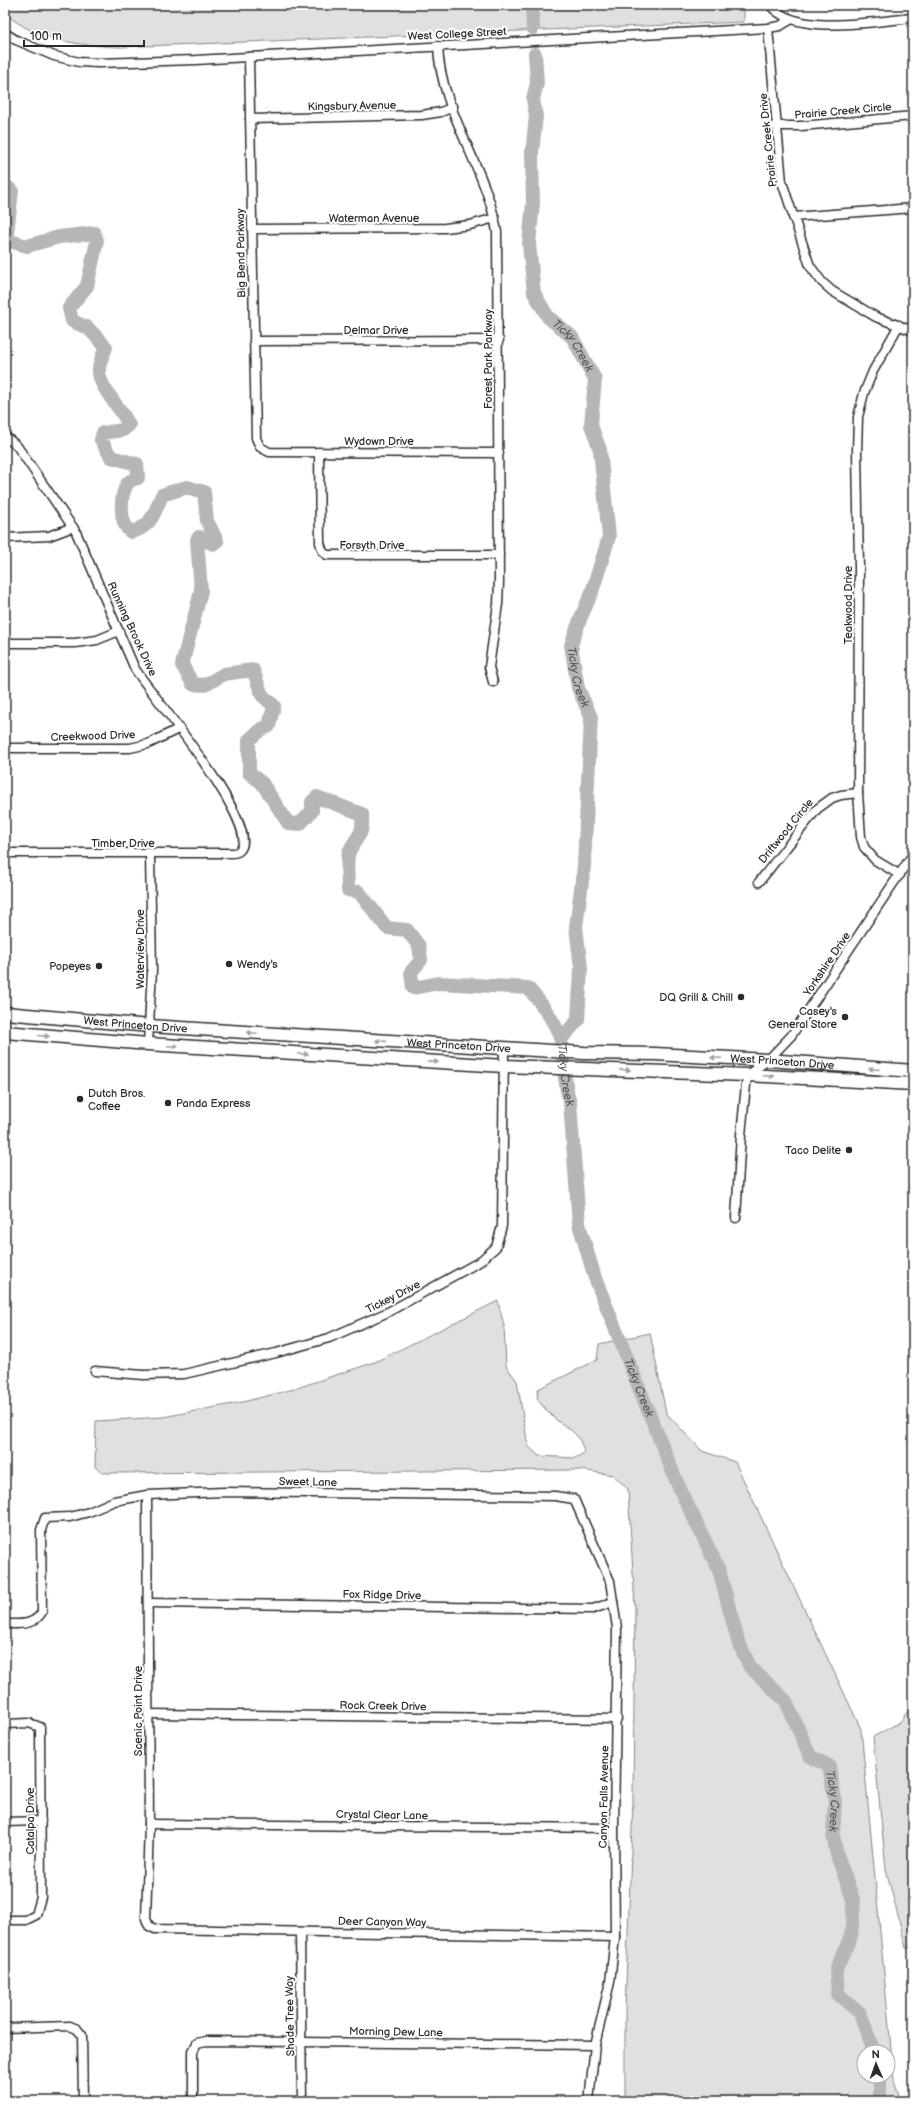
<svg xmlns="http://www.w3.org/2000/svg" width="918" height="2106" font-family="'Balsamiq Sans',sans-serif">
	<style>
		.green { fill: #e0e0e0; stroke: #868686; fill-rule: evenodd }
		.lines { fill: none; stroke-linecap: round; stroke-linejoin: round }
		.river { stroke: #b6b6b6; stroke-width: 14 }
		.minor-casing { stroke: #2b2b2b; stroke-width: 11 }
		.highway-casing { stroke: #2b2b2b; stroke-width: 15 }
		.minor { stroke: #fff; stroke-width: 8 }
		.highway { stroke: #fff; stroke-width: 12 }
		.oneway { fill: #a0a0a0 }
		.poi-dot { fill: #2b2b2b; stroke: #fff; stroke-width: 1.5 }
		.labels { text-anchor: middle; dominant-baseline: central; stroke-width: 4; stroke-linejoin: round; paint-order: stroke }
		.street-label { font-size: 11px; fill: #2b2b2b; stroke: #fff }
		.poi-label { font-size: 11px; fill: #2b2b2b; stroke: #fff; text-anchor: end }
		.water-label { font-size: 12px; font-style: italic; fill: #5c5c5c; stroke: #fff }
	</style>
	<rect width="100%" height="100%" fill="#fff"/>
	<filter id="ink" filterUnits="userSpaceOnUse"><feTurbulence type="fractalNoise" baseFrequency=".025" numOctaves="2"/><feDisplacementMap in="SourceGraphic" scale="8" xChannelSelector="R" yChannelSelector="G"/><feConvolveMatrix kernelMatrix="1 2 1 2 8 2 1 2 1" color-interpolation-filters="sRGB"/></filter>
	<g filter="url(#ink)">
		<g class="green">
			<path d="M5 5H744V22L121 47C82 46 35 41 5 13Z"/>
			<path d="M498 1301 504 1326 506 1366 517 1381 528 1446 539 1456 575 1458 584 1453C580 1432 569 1430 554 1418 548 1413 542 1405 537 1399L538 1389 597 1360 599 1344 650 1333 666 1413 702 1451 735 1462 861 1729 894 2080 901 2101H625V2011L633 1800 635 1607 628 1489 613 1475 581 1470 103 1473 95 1467 96 1421 163 1417 243 1402 294 1389 375 1362ZM864 2052H888V2076H864Z"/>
			<path d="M913 1704V1948H906L886 1869 873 1737 900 1722Z"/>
		</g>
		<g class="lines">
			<g class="river">
				<path d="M532 5 533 28"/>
				<path id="s1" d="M535 54 537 83 533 99 536 116 532 153 533 203 529 244 534 293 548 317 572 337 595 379 591 425 600 450 609 537 592 592 581 617 571 645 578 688 591 717 584 866 576 927 581 968 578 1020 561 1039"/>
				<path id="s2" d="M5 185 12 191 7 233 10 241 27 246 59 237 94 233 97 241 87 286 69 308 72 321 88 328 106 347C104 353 100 361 99 368 97 387 121 407 129 425L123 430 103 433 101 440 111 457 137 464 138 478C134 479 129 481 127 484 120 496 119 524 131 532 152 527 154 513 162 495L187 487 204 492 207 521 217 541 213 544 199 537 197 540 201 591 182 665 193 684 205 685 224 674 253 670 262 695 274 706 269 726 260 730 249 740V773L262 783 288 823 300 824 312 811V802L317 797 362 814C364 837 357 834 349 852 346 859 348 881 348 890L359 892 387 928 407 930 419 946 421 960 411 972 413 988 439 983 528 988C539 1000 558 1025 561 1041 565 1062 563 1082 570 1103L579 1224 595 1278 678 1485 719 1570 738 1641 750 1667 786 1701 810 1756 829 1766 835 1800 833 1835 837 1855 854 1902 851 1936 836 1969 838 1994 860 2013 874 2052"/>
				<path d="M880 2076V2101"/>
			</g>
			<g class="minor-casing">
				<g id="minor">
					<path d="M770 5C796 37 875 21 913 18"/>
					<path d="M768 28 782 182 810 266 822 282 832 291 876 317 913 331"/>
					<path d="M5 33 16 40 54 56 79 62 98 63 196 60 768 28 780 26 790 20"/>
					<path d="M438 46C440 111 487 168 497 232L499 581 498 604 489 667 493 682"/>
					<path d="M249 57 256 438 260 447 269 452 499 453"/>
					<path d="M250 119 422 115 441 112 453 107"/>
					<path d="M775 126H801L913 116"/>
					<path d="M793 217 913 208"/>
					<path d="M252 229 445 228 470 225 495 218"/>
					<path d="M899 325 873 371 864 393 858 417 857 451 859 567 858 793 861 837 864 847 875 860 900 875"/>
					<path d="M254 341 499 340"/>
					<path d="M5 436 17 446 76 532 135 669C151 694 263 826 240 850 237 854 230 853 226 853H5"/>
					<path d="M319 452 320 543 323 552 327 555H499"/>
					<path d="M5 538 49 536 73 527"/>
					<path d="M5 643H75L97 640 119 631"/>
					<path d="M5 748H130L148 744 178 729"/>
					<path d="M759 882 817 809 832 798 841 795 858 793"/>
					<path d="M148 1044 152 970 150 854"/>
					<path d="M736 1218 741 1135 747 1075 768 1060 791 1036 913 854"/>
					<path d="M95 1371 143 1375 184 1374 276 1353 329 1338 388 1312 479 1262 496 1247 502 1226 504 1049"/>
					<path d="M147 1495 149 1824 146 1919 149 1926 155 1929 615 1937"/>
					<path d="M148 1603 593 1609 613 1602"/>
					<path d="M5 1624C19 1624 34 1626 42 1612L41 1530 45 1518 70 1517 89 1512 114 1501 147 1495 224 1492 555 1496 574 1499 610 1581 617 1628 614 1828 615 1937 610 1982 595 2045 589 2101"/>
					<path d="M148 1714 617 1719"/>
					<path d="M5 1724 29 1723 40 1727 41 1897 36 1915 26 1920H5"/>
					<path d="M5 1822 41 1821"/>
					<path d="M149 1824 614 1828"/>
					<path d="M300 1932 302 2101"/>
					<path d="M5 2028 70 2026 77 2029 82 2035 83 2101"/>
					<path d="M193 2101V2051L197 2043 206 2041 595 2045"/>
				</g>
			</g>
			<g class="highway-casing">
				<g id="highway">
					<path id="s3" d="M5 1013 150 1026 584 1053 655 1054 768 1060 913 1071"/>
					<path d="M5 1032 148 1044 504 1066 747 1075 913 1084"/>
				</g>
			</g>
			<use href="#minor" class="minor"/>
			<use href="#highway" class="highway"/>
		</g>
		<defs><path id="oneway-solid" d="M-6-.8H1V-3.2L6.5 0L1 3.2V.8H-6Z"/></defs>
		<g class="oneway">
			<use href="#oneway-solid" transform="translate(252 1033) rotate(-176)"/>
			<use href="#oneway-solid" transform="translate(44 1036) rotate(5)"/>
			<use href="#oneway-solid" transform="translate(381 1041) rotate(-176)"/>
			<use href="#oneway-solid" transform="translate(173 1046) rotate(3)"/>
			<use href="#oneway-solid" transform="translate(303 1054) rotate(3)"/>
			<use href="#oneway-solid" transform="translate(716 1058) rotate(-176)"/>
			<use href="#oneway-solid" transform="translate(433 1062) rotate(3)"/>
			<use href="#oneway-solid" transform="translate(874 1069) rotate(-176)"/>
			<use href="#oneway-solid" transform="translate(625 1070) rotate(1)"/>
			<use href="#oneway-solid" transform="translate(769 1076) rotate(4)"/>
		</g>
	</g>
	<g class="poi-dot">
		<circle cx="229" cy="964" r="4"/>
		<circle cx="99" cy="966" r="4"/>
		<circle cx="741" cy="997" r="4"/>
		<circle cx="845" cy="1017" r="4"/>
		<circle cx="80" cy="1099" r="4"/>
		<circle cx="168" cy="1103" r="4"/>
		<circle cx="849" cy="1150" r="4"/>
	</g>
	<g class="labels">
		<g class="street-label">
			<text transform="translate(457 34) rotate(-3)">West College Street</text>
			<text transform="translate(352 106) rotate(-1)">Kingsbury Avenue</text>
			<text transform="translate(843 111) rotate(-5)">Prairie Creek Circle</text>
			<text transform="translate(768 140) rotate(-96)">Prairie Creek Drive</text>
			<text x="374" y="218">Waterman Avenue</text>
			<text transform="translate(241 253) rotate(-91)">Big Bend Parkway</text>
			<text x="376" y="330">Delmar Drive</text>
			<text transform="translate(488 359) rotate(-90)">Forest Park Parkway</text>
			<text x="379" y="441">Wydown Drive</text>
			<text x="372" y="545">Forsyth Drive</text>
			<text transform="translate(848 605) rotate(-90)">Teakwood Drive</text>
			<text transform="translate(132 629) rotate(65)">Running Brook Drive</text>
			<text transform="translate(93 736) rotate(-2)">Creekwood Drive</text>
			<text transform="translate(786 831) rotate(-51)">Driftwood Circle</text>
			<text x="123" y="843">Timber Drive</text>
			<text transform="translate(140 949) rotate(-90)">Waterview Drive</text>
			<text transform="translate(827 964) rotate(-56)">Yorkshire Drive</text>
			<text stroke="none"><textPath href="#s3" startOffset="131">West Princeton Drive</textPath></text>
			<text stroke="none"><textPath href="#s3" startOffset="455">West Princeton Drive</textPath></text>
			<text stroke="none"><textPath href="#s3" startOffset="779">West Princeton Drive</textPath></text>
			<text transform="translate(393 1297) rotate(-27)">Tickey Drive</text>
			<text transform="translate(308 1482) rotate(1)">Sweet Lane</text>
			<text transform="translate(382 1595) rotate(1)">Fox Ridge Drive</text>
			<text transform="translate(383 1706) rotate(1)">Rock Creek Drive</text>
			<text transform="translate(138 1711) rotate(-90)">Scenic Point Drive</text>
			<text transform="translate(604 1797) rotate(-89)">Canyon Falls Avenue</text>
			<text transform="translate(382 1815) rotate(1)">Crystal Clear Lane</text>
			<text transform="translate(30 1821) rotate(-90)">Catalpa Drive</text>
			<text transform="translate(382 1922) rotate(1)">Deer Canyon Way</text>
			<text transform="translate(290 2016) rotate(-91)">Shade Tree Way</text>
			<text transform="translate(396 2032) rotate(1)">Morning Dew Lane</text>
		</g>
		<g class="poi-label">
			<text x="237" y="964" text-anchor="start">Wendy's</text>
			<text x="91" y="966">Popeyes</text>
			<text x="733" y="997">DQ Grill &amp; Chill</text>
			<text x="837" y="1011">Casey's<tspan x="837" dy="13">General Store</tspan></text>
			<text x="88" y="1093" text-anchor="start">Dutch Bros.<tspan x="88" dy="13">Coffee</tspan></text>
			<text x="176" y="1103" text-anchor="start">Panda Express</text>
			<text x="841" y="1150">Taco Delite</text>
		</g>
		<g class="water-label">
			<text stroke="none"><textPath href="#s1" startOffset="307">Ticky Creek</textPath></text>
			<text stroke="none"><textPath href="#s1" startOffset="655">Ticky Creek</textPath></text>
			<text stroke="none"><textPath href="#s2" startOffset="1632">Ticky Creek</textPath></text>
			<text stroke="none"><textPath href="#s2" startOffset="1956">Ticky Creek</textPath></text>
			<text stroke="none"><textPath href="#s2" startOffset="2424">Ticky Creek</textPath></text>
		</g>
	</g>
	<rect width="918" height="2106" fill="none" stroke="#fff" stroke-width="20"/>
	<rect x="10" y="10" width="898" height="2086" fill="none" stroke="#2b2b2b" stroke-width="1.5" filter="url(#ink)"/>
	<g transform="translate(876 2064) rotate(358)"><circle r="19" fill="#ffffff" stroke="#aaaaaa"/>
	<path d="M0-3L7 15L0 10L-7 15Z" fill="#2b2b2b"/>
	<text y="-6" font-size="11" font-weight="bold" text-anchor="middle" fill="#2b2b2b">N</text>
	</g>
	<path d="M24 40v6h120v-6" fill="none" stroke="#2b2b2b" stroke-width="2"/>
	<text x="30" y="40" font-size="12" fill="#2b2b2b" stroke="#ffffff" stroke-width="3" paint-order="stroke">100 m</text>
</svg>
